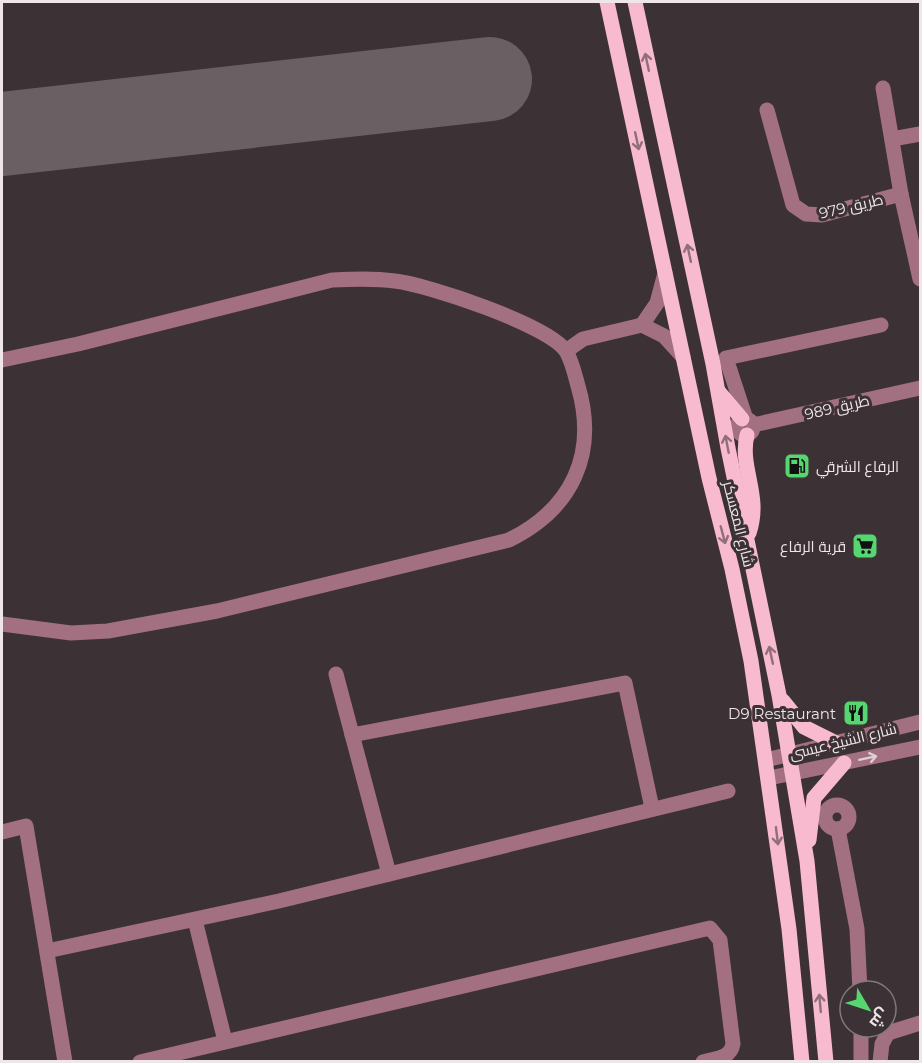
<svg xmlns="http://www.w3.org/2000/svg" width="922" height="1063" font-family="Montserrat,Cairo,sans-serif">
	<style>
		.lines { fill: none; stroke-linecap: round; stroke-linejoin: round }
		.runway { stroke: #6a6063; stroke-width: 84 }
		.minor { stroke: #a37081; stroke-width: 15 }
		.major { stroke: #f8bace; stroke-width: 15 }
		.oneway { stroke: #916f79 }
		.oneway2 { stroke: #dfced4 }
		.labels { text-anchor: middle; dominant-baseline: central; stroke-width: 6; stroke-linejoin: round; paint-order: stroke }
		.street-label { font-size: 15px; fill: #eee6e9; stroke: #3c3134 }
		.poi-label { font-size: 15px; fill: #eee6e9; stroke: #3c3134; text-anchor: end }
	</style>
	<rect width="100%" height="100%" fill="#3c3134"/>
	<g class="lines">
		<path class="runway" d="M2 134 490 79"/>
		<g class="minor">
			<path d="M883 88 901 194 920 279"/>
			<path d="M767 110 793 205 806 214 822 215 901 194"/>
			<path d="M892 139 920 134"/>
			<path d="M642 325 657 303 665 273"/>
			<path d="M566 351 583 339 642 325 664 336 683 357"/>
			<path d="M2 360 78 344 332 280C353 279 373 278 395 281 429 285 548 325 566 351 572 361 575 375 578 386 598 454 572 509 509 540L217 611 108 631 71 633 2 624"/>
			<circle cx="745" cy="427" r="8"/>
			<path d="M746 419 726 358 881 325"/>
			<path d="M753 425 920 388"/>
			<path d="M336 674 389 874"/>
			<path d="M352 735 625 683 652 808"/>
			<path d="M766 760 920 722"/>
			<path d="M769 778 920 747"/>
			<circle cx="837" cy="817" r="12"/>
			<path d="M838 829 857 929 860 991"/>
			<path d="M2 832 26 826 65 1062"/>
			<path d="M195 920 225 1041"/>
			<path d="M47 951 279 901 728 791"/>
			<path d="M140 1062 710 928 720 940 733 1044C730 1059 716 1058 703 1062"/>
			<path d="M861 1062V1027"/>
			<path d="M880 1062 882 1044 888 1033 920 1023"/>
		</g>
		<g class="major">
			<path d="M607 2 709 478 732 569 751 661 789 929 802 1062"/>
			<path d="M635 2 713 364 728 448 779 695 807 861 826 1062"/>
			<path d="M719 392 742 419"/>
			<path d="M747 435C739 468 762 495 749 533"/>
			<path d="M783 701 804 727 836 743"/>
			<path d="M809 840 814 798 844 763"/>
		</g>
	</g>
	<defs><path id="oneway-shaft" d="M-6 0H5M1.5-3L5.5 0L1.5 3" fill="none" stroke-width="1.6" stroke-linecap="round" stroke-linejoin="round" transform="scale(1.5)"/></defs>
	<g class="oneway">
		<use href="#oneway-shaft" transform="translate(647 62) rotate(-102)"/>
		<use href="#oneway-shaft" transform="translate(637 141) rotate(78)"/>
		<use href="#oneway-shaft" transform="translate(689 253) rotate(-102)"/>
		<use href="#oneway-shaft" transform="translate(727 444) rotate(-101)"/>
		<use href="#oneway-shaft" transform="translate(723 535) rotate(75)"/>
		<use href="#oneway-shaft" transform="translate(771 655) rotate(-102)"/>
		<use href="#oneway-shaft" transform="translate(777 836) rotate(83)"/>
		<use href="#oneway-shaft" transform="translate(820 1003) rotate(-95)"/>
	</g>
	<use class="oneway2" href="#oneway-shaft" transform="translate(868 758) rotate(-12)"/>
	<defs>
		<g id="fuel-square" transform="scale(1.35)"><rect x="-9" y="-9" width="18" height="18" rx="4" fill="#56d671" stroke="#3c3134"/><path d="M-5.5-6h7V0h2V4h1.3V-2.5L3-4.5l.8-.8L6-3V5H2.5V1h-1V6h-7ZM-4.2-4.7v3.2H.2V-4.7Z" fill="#111"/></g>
		<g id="supermarket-square" transform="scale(1.35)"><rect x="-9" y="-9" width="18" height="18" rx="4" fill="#56d671" stroke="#3c3134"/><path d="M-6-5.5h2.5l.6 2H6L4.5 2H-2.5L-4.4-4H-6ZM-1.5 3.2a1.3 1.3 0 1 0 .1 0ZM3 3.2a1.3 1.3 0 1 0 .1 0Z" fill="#111"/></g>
		<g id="restaurant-square" transform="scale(1.35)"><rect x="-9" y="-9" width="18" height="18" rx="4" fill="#56d671" stroke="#3c3134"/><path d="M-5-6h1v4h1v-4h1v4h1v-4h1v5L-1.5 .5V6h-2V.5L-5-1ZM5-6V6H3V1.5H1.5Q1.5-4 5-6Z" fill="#111"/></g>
	</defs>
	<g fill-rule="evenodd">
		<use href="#fuel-square" x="797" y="466"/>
		<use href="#supermarket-square" x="865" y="546"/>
		<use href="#restaurant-square" x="856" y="713"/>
	</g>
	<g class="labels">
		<g class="street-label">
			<text transform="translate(851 206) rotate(-13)">طريق 979</text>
			<text transform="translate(837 407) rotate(-13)">طريق 989</text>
			<text transform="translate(739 524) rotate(76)">شارع المعسكر</text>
			<text transform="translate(843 741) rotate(-14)">شارع الشيخ عيسى</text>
		</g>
		<g class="poi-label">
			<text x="816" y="466" text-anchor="start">الرفاع الشرقي</text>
			<text x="846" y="546">قرية الرفاع</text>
			<text x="836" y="713">D9 Restaurant</text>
		</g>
	</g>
	<rect width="922" height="1063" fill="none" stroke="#eee6e9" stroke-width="6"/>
	<g transform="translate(868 1009) rotate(129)"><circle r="28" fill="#3c3134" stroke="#83797c" stroke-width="1.5"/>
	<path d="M0-4.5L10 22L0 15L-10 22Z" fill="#56d671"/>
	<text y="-9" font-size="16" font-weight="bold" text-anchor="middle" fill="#eee6e9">ش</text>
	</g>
</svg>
